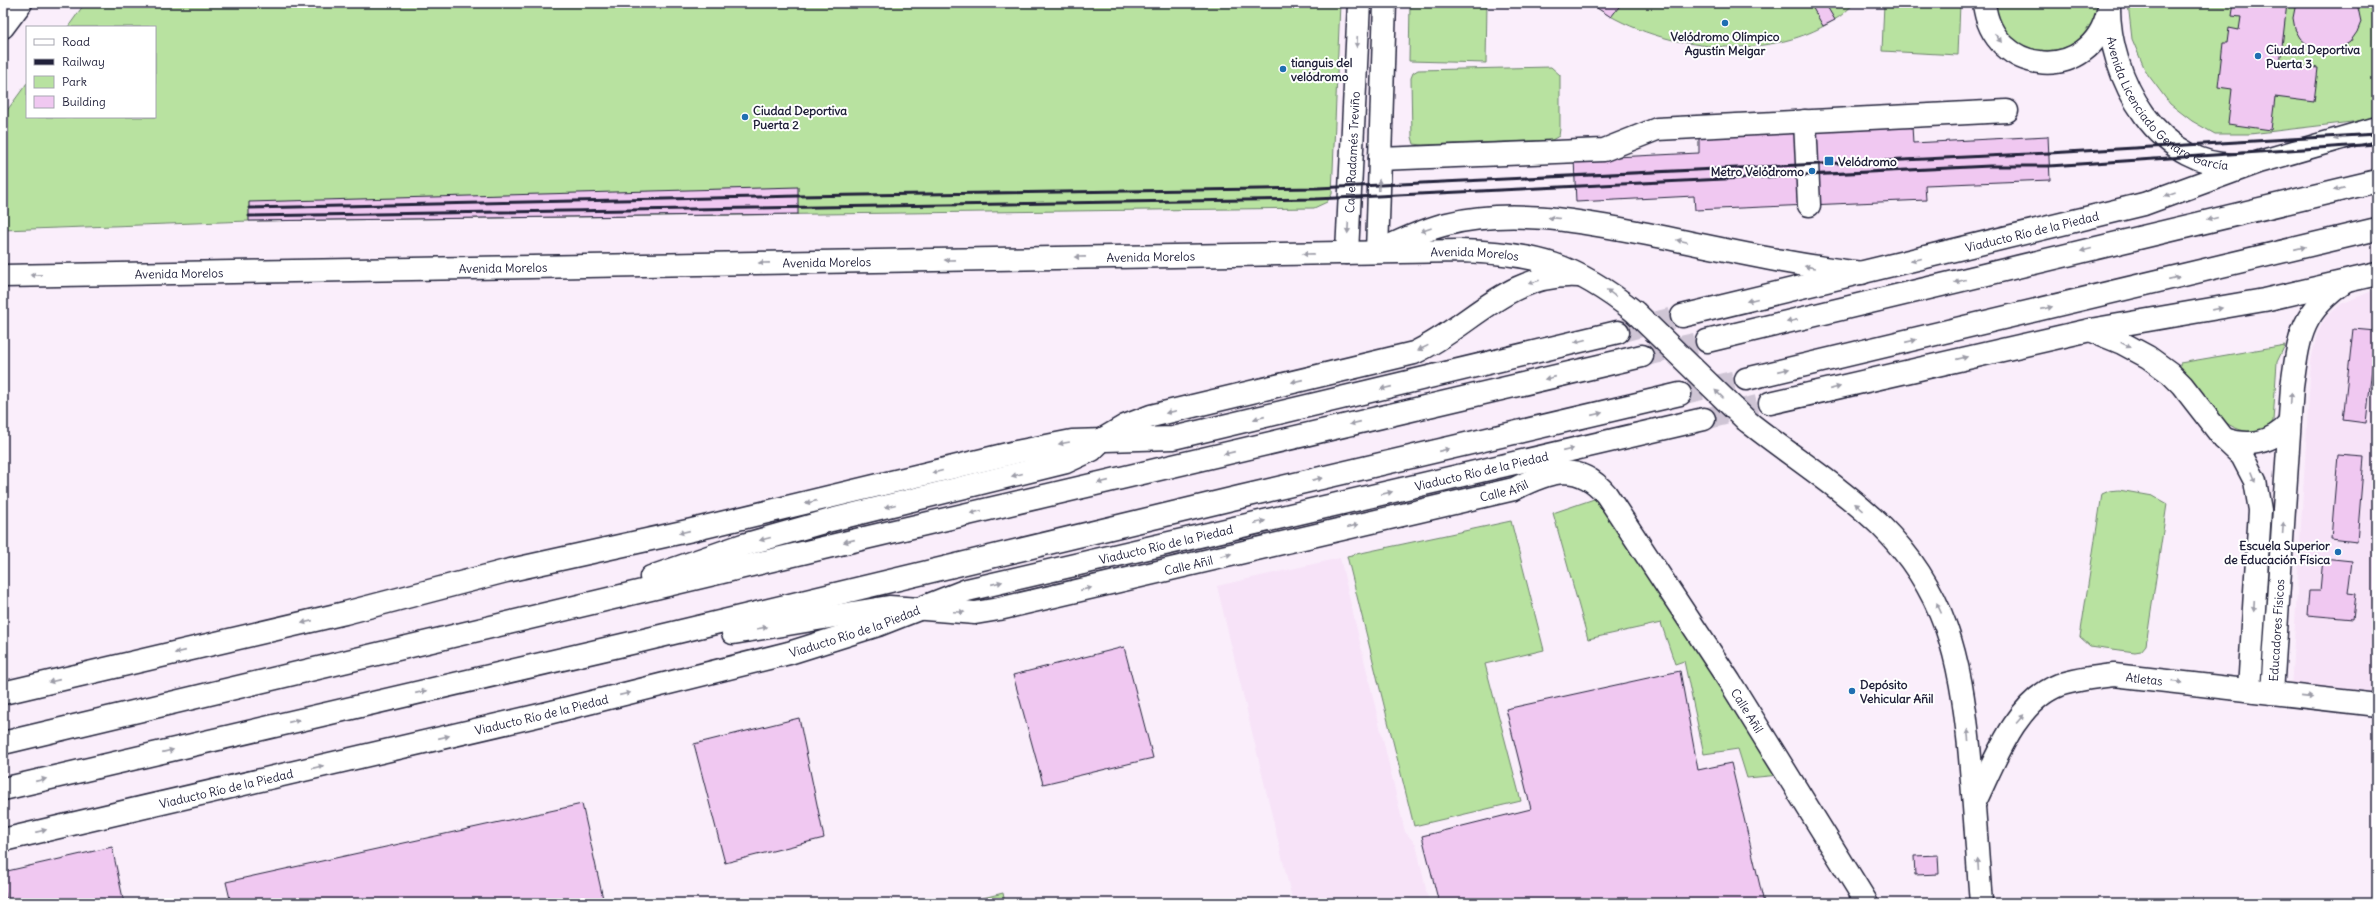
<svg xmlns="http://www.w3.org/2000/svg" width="2380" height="906" font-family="Delius,sans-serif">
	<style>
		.built { fill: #f7e3f8 }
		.green { fill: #b8e2a0; stroke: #6d826e }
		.building { fill: #f0c8f1; stroke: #22223b }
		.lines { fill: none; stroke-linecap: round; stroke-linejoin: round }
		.secondary-tunnel { stroke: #cfc5d5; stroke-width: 22; stroke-dasharray: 22 11; stroke-linecap: butt }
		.highway-tunnel { stroke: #cfc5d5; stroke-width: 22; stroke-dasharray: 22 11; stroke-linecap: butt }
		.street-casing { stroke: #22223b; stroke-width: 25 }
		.secondary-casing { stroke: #22223b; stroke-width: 25 }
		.primary-casing { stroke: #22223b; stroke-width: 25 }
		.highway-casing { stroke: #22223b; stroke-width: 25 }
		.street { stroke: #fff; stroke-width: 22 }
		.secondary { stroke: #fff; stroke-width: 22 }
		.primary { stroke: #fff; stroke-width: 22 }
		.highway { stroke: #fff; stroke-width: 22 }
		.rail { stroke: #22223b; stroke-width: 3 }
		.primary-bridge-casing { stroke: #22223b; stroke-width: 25; stroke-linecap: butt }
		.primary-bridge { stroke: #fff; stroke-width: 22 }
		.oneway { fill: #9c9ca7 }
		.poi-dot { fill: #1f6fb2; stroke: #fff; stroke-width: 1.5 }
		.labels { text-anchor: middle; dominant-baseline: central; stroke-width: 4; stroke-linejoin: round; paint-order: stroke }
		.poi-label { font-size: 12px; font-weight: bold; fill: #22223b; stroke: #fff; text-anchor: start }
		.street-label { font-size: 12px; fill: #22223b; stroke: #fff }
	</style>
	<rect width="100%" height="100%" fill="#faeefb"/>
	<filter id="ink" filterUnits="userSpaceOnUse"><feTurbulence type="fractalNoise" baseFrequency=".025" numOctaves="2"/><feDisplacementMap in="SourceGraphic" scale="8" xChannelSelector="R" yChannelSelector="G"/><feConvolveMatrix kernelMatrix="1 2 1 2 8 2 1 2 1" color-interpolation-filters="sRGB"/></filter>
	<g filter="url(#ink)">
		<g class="built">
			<path d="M2377 289V699L2291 689 2311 361 2317 334 2325 318 2341 304Z"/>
			<path d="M1340 558 1405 832 1416 844 1429 903H1293L1217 586Z"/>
		</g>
		<g class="green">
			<path d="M85 3H1340L1332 194 1327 202 1314 208 249 221 3 230V116L27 83V117H155V27H68Z"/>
			<path d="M1410 3H1487L1486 63 1409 61Z"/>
			<path d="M1590 3H1855C1848 9 1842 16 1834 20 1765 65 1654 50 1590 3Z"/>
			<path d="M1884 3H1960L1958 55 1882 51Z"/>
			<path d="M1993 3H2100C2097 16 2093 29 2082 38 2059 58 2017 54 2001 26 1998 20 1996 10 1993 3Z"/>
			<path d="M2128 3H2377V119L2250 134H2215L2192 121 2170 104 2146 72 2132 39Z"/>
			<path d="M1551 67 1560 75V129L1559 136 1552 140 1422 145 1414 144 1412 137 1411 78 1413 73 1418 70Z"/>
			<path d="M2285 345 2277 362 2273 421C2268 429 2261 432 2252 432 2218 430 2199 393 2180 369V363Z"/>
			<path d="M2119 490 2153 496 2167 504 2146 645 2141 651 2135 652 2090 646 2080 637 2102 494 2109 491Z"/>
			<path d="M1600 497 1780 775 1747 778 1738 749 1704 754 1684 661 1675 664 1661 623 1588 639 1553 513Z"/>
			<path d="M1511 521 1544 650 1485 664 1521 801 1414 826 1347 556Z"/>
			<path d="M1003 893 1005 903H963Z"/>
		</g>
		<g class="building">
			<path d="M1601 3H1622L1611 17 1597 8Z"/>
			<path d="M1699 3H1755L1731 5Z"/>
			<path d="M1810 3H1825L1835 20 1823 26Z"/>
			<path d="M2234 3H2287L2280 64 2318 68 2314 102 2275 97 2271 130 2228 124 2232 89 2218 87 2223 43H2227L2229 28 2239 30 2241 17 2232 16Z"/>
			<path d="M2296 3H2357L2361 22 2357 32 2350 42 2341 48 2330 51 2318 50 2308 45 2300 38 2295 29 2293 18Z"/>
			<path d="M1912 126 1913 143 2048 136 2050 180 1925 185 1926 200 1809 205 1695 210 1694 196 1576 202 1574 159 1699 153V138Z"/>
			<path d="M798 187V214L249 221V202Z"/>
			<path d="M2353 329 2376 331 2366 423 2343 420Z"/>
			<path d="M2338 455 2364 457 2357 542 2331 539Z"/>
			<path d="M2323 558 2352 561 2348 593 2356 594 2353 619 2307 615 2309 591H2320Z"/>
			<path d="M1124 647 1153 758 1043 784 1013 675Z"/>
			<path d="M1680 671 1698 770 1731 763 1764 903H1439L1422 836 1531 809 1506 709Z"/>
			<path d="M799 718 824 838 725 863 694 744Z"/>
			<path d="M582 804 604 903H231L226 882Z"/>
			<path d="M112 847 124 903H7L3 885V872Z"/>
			<path d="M1938 855 1939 874 1915 875 1914 856Z"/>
			<path d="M3 885 7 903H3Z"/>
		</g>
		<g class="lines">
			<g class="secondary-tunnel">
				<path d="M1618 332 1682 316"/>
				<path d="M1704 419 1770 403"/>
			</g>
			<g class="highway-tunnel">
				<path d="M1642 356 1707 341"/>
				<path d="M1680 394 1746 379"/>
			</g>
			<g class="street-casing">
				<g id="street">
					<path d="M1805 121 1809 205"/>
					<path d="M1380 159 1604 150 1657 129 2007 111"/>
					<path d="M1377 252 1385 3"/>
					<path id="s1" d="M1347 253 1359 3"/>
					<path d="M2090 330 2122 343 2148 357 2170 373 2182 385 2224 439 2242 456 2255 481 2260 510 2249 690"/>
					<path d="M2224 439C2249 447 2270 444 2289 424"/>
					<path id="s2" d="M2272 693 2292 387C2299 337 2300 313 2345 282"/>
					<path id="s3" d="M1975 802C1994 763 2015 702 2059 685 2077 679 2095 677 2114 675L2377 705"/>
				</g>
			</g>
			<g class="secondary-casing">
				<g id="secondary">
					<path d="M1984 3C1992 78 2092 84 2108 11"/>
					<path id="s4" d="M2109 3C2107 76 2160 174 2244 164"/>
					<path d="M3 27 21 3"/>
					<path id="s5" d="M1682 316 2144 204 2259 162 2377 128"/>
					<path d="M1770 403 2090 330 2264 300 2377 274"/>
					<path id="s6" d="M925 609 975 613 999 609 1514 489C1548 472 1577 460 1606 494L1730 682 1867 903"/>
					<path d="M3 693 345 613 506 571 692 530 1016 452 1072 441 1173 438 1618 332"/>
					<path id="s7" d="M3 840 540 715 789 653 878 625 967 590 1704 419"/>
				</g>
			</g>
			<g class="primary-casing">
				<g id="primary">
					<path d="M1385 248C1405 239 1425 229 1447 224 1512 208 1578 221 1642 233 1715 247 1788 265 1862 273"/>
					<path id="s8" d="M3 276 1460 251C1536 253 1575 264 1635 312"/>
					<path d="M1747 421C1791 456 1839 486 1880 525 1946 590 1960 658 1969 746 1974 799 1977 851 1981 903"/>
					<path d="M1103 439 1125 426 1151 416 1414 353C1472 326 1507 272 1579 276"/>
				</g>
			</g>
			<g class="highway-casing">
				<g id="highway">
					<path d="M1707 341 2377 181"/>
					<path d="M1746 379 2377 229"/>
					<path d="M651 577 743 545 831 520 1066 462 1092 450 1103 439"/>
					<path d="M733 633 889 607 920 609"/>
					<path d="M3 743 865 538 1642 356"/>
					<path d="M3 789 640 641 1240 497 1680 394"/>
				</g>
			</g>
			<use href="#street" class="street"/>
			<use href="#secondary" class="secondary"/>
			<use href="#primary" class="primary"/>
			<use href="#highway" class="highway"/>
			<g class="rail">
				<path d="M249 208 798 196 1318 188 2049 153 2377 134"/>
				<path d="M249 216 1316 199 1990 166H2049L2377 144"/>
			</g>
			<g class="primary-bridge-casing">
				<path id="primary-bridge" d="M1635 312 1747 421"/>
			</g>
			<use href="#primary-bridge" class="primary-bridge"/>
		</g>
		<defs><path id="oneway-solid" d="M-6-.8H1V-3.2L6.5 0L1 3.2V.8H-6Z"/></defs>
		<g class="oneway">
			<use href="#oneway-solid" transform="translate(1998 38) rotate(52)"/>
			<use href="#oneway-solid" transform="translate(1357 42) rotate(93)"/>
			<use href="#oneway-solid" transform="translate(2339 138) rotate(165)"/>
			<use href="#oneway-solid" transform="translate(1379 185) rotate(-88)"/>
			<use href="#oneway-solid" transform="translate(2339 189) rotate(167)"/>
			<use href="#oneway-solid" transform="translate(2170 195) rotate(161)"/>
			<use href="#oneway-solid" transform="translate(1554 218) rotate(-175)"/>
			<use href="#oneway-solid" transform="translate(2212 219) rotate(166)"/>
			<use href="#oneway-solid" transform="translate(1348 228) rotate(93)"/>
			<use href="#oneway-solid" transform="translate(1426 230) rotate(161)"/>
			<use href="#oneway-solid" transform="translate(1682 241) rotate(-168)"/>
			<use href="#oneway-solid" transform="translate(2300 248) rotate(-13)"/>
			<use href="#oneway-solid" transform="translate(2086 250) rotate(166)"/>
			<use href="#oneway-solid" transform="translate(1308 254) rotate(179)"/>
			<use href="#oneway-solid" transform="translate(1080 257) rotate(179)"/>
			<use href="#oneway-solid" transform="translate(950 260) rotate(179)"/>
			<use href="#oneway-solid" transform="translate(1916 260) rotate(166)"/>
			<use href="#oneway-solid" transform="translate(764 263) rotate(179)"/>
			<use href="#oneway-solid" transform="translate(1810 267) rotate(-171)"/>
			<use href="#oneway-solid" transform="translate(36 275) rotate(179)"/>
			<use href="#oneway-solid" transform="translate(2174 278) rotate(-13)"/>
			<use href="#oneway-solid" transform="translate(1960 281) rotate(166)"/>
			<use href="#oneway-solid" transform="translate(1534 282) rotate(162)"/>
			<use href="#oneway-solid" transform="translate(1611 293) rotate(-144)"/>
			<use href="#oneway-solid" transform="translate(1752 300) rotate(166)"/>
			<use href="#oneway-solid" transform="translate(2047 308) rotate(-13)"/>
			<use href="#oneway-solid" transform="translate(2217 309) rotate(-10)"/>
			<use href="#oneway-solid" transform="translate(1792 321) rotate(167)"/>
			<use href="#oneway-solid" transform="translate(1580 341) rotate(166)"/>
			<use href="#oneway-solid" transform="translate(1911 341) rotate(-13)"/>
			<use href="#oneway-solid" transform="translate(2126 345) rotate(27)"/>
			<use href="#oneway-solid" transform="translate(1423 348) rotate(154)"/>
			<use href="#oneway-solid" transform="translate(1962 358) rotate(-13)"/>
			<use href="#oneway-solid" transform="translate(1784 370) rotate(-13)"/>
			<use href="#oneway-solid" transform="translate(1550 378) rotate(167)"/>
			<use href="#oneway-solid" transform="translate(1297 381) rotate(167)"/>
			<use href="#oneway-solid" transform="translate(1386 388) rotate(167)"/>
			<use href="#oneway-solid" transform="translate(1835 388) rotate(-13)"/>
			<use href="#oneway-solid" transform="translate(1719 394) rotate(-136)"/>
			<use href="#oneway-solid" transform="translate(2291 398) rotate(-87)"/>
			<use href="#oneway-solid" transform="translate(1171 412) rotate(167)"/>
			<use href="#oneway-solid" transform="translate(1597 414) rotate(-13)"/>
			<use href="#oneway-solid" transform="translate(1259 418) rotate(167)"/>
			<use href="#oneway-solid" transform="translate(1355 423) rotate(167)"/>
			<use href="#oneway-solid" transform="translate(1064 443) rotate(170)"/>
			<use href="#oneway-solid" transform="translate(1444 450) rotate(-13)"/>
			<use href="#oneway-solid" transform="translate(1568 450) rotate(-13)"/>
			<use href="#oneway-solid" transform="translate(1229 453) rotate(167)"/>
			<use href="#oneway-solid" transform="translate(937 472) rotate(166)"/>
			<use href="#oneway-solid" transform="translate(1017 475) rotate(166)"/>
			<use href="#oneway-solid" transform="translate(2253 477) rotate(68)"/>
			<use href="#oneway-solid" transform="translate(1317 479) rotate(-13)"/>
			<use href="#oneway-solid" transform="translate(1103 482) rotate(167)"/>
			<use href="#oneway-solid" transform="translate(1387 493) rotate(-13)"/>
			<use href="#oneway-solid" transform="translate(811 502) rotate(167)"/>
			<use href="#oneway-solid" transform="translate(890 506) rotate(166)"/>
			<use href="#oneway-solid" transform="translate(1859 507) rotate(-140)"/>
			<use href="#oneway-solid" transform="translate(976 512) rotate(167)"/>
			<use href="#oneway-solid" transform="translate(1260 522) rotate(-13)"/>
			<use href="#oneway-solid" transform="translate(1353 526) rotate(-13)"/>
			<use href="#oneway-solid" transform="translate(2283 528) rotate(-86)"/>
			<use href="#oneway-solid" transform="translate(684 532) rotate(167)"/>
			<use href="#oneway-solid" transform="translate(765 539) rotate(165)"/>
			<use href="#oneway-solid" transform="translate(849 541) rotate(167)"/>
			<use href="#oneway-solid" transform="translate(1226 555) rotate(-13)"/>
			<use href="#oneway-solid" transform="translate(997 583) rotate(-13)"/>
			<use href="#oneway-solid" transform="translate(1086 589) rotate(-13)"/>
			<use href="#oneway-solid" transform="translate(2254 606) rotate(93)"/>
			<use href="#oneway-solid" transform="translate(1939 608) rotate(-114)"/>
			<use href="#oneway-solid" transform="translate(959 612) rotate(3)"/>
			<use href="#oneway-solid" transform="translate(307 622) rotate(167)"/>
			<use href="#oneway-solid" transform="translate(762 628) rotate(-10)"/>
			<use href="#oneway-solid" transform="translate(180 652) rotate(167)"/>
			<use href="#oneway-solid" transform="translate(54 681) rotate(167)"/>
			<use href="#oneway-solid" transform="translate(2177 682) rotate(6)"/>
			<use href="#oneway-solid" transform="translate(421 692) rotate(-13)"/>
			<use href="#oneway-solid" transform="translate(625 694) rotate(-13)"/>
			<use href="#oneway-solid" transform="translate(2307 697) rotate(6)"/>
			<use href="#oneway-solid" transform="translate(2020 719) rotate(-49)"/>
			<use href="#oneway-solid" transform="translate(294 721) rotate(-13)"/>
			<use href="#oneway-solid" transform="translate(1968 735) rotate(-96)"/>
			<use href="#oneway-solid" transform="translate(444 737) rotate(-13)"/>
			<use href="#oneway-solid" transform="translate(168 751) rotate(-13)"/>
			<use href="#oneway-solid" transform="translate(318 767) rotate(-13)"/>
			<use href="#oneway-solid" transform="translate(41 780) rotate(-13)"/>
			<use href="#oneway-solid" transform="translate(41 831) rotate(-13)"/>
			<use href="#oneway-solid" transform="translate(1978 864) rotate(-94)"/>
		</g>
	</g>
	<g class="poi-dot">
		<circle cx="1725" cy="23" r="4"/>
		<circle cx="2258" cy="56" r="4"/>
		<circle cx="1283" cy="69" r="4"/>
		<circle cx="745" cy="117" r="4"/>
		<rect x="1824" y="156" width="10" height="10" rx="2"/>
		<circle cx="1812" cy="171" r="4"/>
		<circle cx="2338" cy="552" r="4"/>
		<circle cx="1852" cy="691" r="4"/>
	</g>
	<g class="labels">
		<g class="poi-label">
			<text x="1725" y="36" text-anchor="middle">Velódromo Olímpico<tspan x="1725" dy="14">Agustín Melgar</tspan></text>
			<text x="2266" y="49">Ciudad Deportiva<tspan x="2266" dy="14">Puerta 3</tspan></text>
			<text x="1291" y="62">tianguis del<tspan x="1291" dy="14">velódromo</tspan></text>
			<text x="753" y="110">Ciudad Deportiva<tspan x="753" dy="14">Puerta 2</tspan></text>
			<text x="1838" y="161">Velódromo</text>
			<text x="1804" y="171" text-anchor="end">Metro Velódromo</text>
			<text x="2330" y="545" text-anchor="end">Escuela Superior<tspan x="2330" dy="14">de Educación Física</tspan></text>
			<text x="1860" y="684">Depósito<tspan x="1860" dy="14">Vehicular Añil</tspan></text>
		</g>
		<g class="street-label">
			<text stroke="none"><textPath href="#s4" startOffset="127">Avenida Licenciado Genaro García</textPath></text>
			<text stroke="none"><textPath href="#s1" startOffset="101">Calle Radamés Treviño</textPath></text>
			<text stroke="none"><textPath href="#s5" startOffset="360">Viaducto Río de la Piedad</textPath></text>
			<text stroke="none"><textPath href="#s8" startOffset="1472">Avenida Morelos</textPath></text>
			<text stroke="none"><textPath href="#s8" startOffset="1148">Avenida Morelos</textPath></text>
			<text stroke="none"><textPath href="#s8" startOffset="824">Avenida Morelos</textPath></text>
			<text stroke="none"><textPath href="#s8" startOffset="500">Avenida Morelos</textPath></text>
			<text stroke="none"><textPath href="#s8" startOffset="176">Avenida Morelos</textPath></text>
			<text stroke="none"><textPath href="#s7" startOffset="1525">Viaducto Río de la Piedad</textPath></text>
			<text stroke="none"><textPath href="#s6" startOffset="593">Calle Añil</textPath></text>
			<text stroke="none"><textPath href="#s7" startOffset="1201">Viaducto Río de la Piedad</textPath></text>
			<text stroke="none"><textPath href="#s6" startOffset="269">Calle Añil</textPath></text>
			<text stroke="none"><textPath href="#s2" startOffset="63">Educadores Físicos</textPath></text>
			<text stroke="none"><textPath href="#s7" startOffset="877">Viaducto Río de la Piedad</textPath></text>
			<text stroke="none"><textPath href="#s3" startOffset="234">Atletas</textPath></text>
			<text stroke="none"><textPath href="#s6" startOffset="964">Calle Añil</textPath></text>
			<text stroke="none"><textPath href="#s7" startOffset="553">Viaducto Río de la Piedad</textPath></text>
			<text stroke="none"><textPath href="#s7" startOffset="229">Viaducto Río de la Piedad</textPath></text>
		</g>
	</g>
	<rect width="2380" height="906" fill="none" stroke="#fff" stroke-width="16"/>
	<rect x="8" y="8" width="2364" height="890" fill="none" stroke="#22223b" stroke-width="1.5" filter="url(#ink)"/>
	<rect x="26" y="26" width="130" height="92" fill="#ffffff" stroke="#a7a7b1"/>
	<rect x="34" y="39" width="20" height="6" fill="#ffffff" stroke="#a7a7b1"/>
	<text x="62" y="46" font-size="12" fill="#22223b">Road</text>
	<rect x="34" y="59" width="20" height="6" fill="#22223b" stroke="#a7a7b1"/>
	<text x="62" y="66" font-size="12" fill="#22223b">Railway</text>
	<rect x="34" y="76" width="20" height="12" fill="#b8e2a0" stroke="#a7a7b1"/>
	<text x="62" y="86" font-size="12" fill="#22223b">Park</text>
	<rect x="34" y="96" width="20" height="12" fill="#f0c8f1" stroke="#a7a7b1"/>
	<text x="62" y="106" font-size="12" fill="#22223b">Building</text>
</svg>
